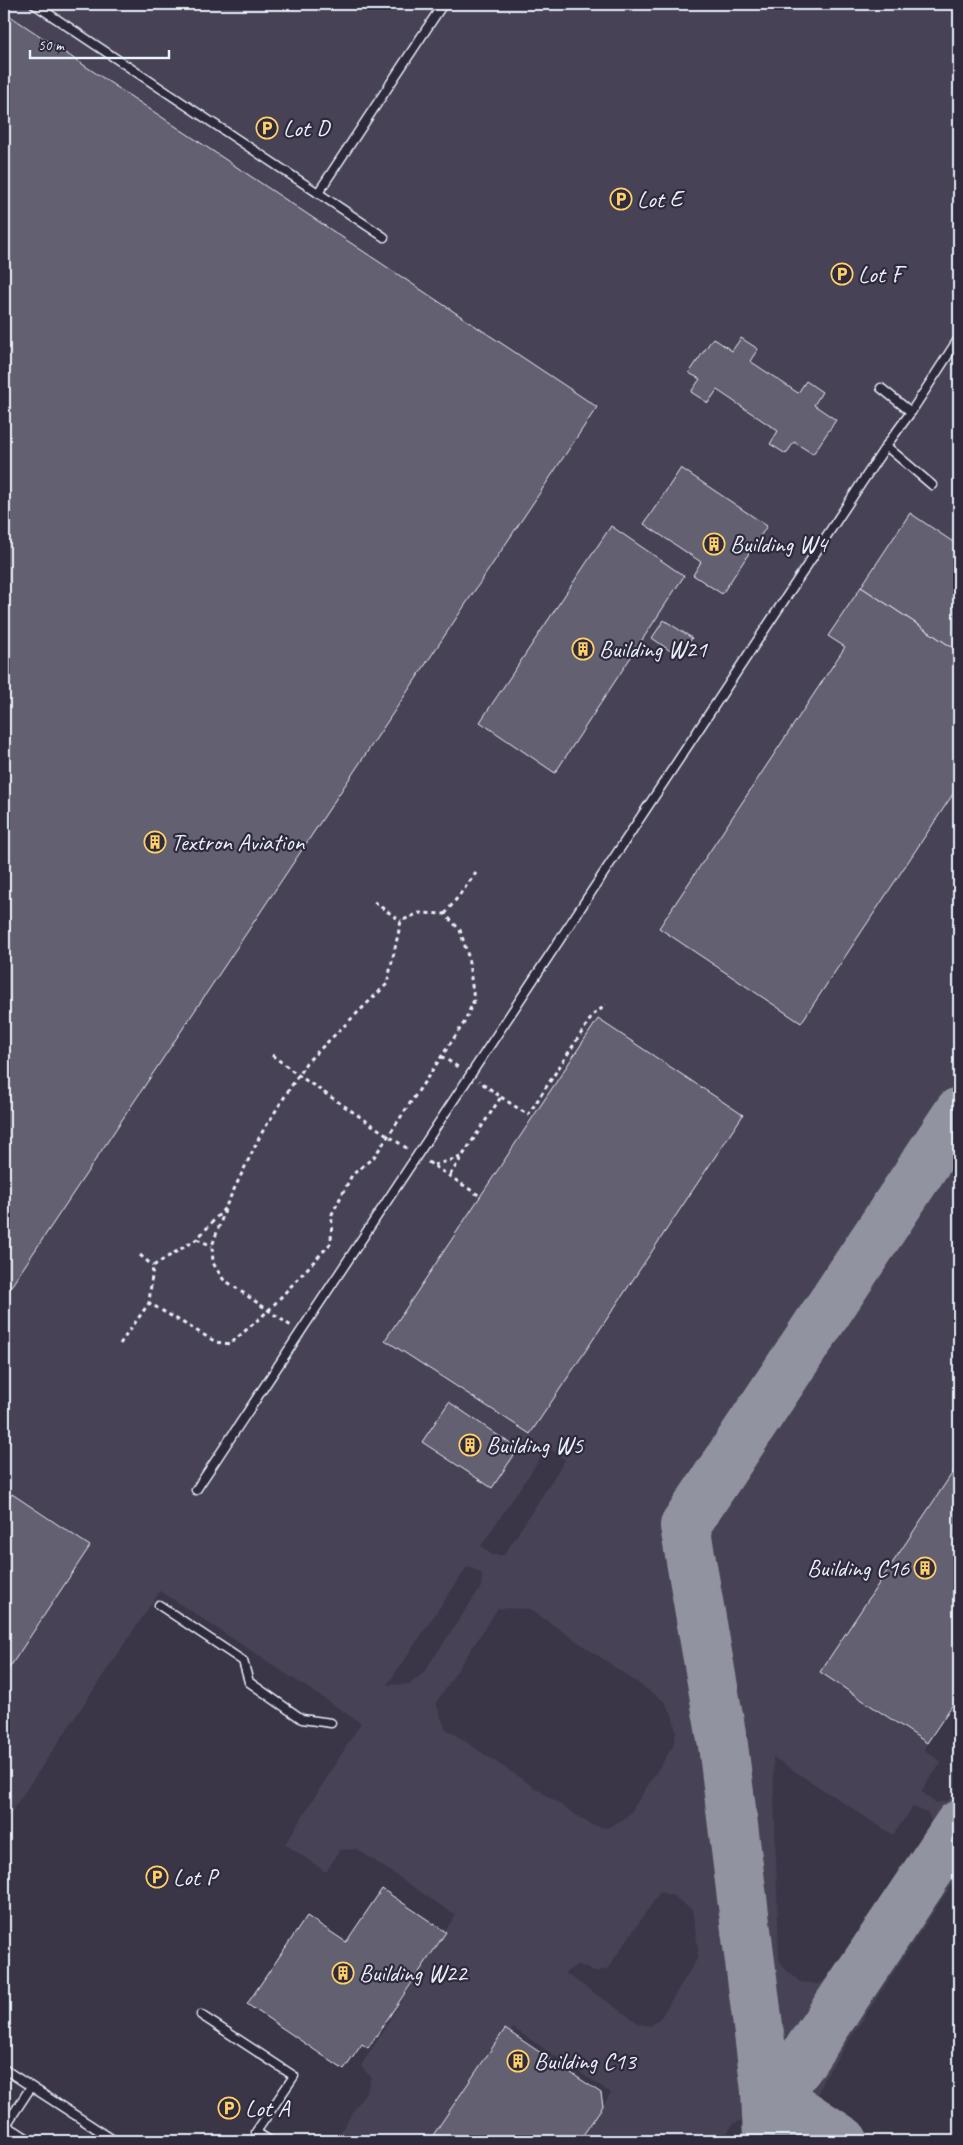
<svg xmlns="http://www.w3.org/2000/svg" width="963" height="2145" font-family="Caveat,sans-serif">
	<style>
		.built { fill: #464354; fill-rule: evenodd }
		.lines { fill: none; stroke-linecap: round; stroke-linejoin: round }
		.taxiway { stroke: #9194a0; stroke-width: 50 }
		.building { fill: #636171; stroke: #e8f1f8 }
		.service-casing { stroke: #e8f1f8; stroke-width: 11 }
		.path { stroke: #e8f1f8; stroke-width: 3; stroke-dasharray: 4 4; stroke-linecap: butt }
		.service { stroke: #2f2a3d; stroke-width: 8 }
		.labels { text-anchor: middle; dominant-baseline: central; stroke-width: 4.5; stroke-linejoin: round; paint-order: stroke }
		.poi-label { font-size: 24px; fill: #e8f1f8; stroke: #2f2a3d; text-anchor: start }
	</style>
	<rect width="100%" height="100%" fill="#3a3648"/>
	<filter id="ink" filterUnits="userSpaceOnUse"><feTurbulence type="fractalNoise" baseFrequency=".02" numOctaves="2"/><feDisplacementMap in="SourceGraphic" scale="10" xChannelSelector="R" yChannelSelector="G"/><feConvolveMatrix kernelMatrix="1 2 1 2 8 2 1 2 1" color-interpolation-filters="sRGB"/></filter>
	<g filter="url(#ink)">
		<path class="built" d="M4 4H959V1463L820 1672 927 1743 924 1750 942 1762 921 1791 936 1803 948 1801 959 1785V1873L823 2080 817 2096 826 2107 876 2141H819L812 2137 801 2141H777L745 2119 733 2124 722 2141H579L611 2093 513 2028 434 2141H346L338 2136 368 2088 371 2077 361 2066 455 1915 357 1849 340 1850 326 1872 285 1844 361 1723 160 1591 4 1823ZM548 1447 565 1460 504 1555H492L481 1546ZM468 1566 482 1574 481 1587 424 1672 410 1684 387 1685ZM498 1608 530 1609 664 1701 672 1714 676 1731 673 1746 631 1812 623 1820 607 1828 591 1825 445 1728 436 1703ZM773 1757 893 1835 913 1807 928 1813 932 1825 830 1976 819 1984 800 1982 784 1968 779 1958ZM660 1892 673 1896 692 1910 698 1949 697 1959 661 2017 651 2026 640 2024 565 1973 578 1964 594 1972 607 1969Z"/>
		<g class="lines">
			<g class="taxiway">
				<path d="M768 2141 766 2090 723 1745 685 1526 959 1112"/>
				<path d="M843 2141 766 2090 797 2068 959 1825"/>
			</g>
		</g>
		<g class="building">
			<path d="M4 12 597 407 4 1297Z"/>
			<path d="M713 338 732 351 741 338 758 349 750 361 798 393 806 381 822 392 814 405 836 420 813 454 794 442 786 454 770 444 778 431 717 390 708 403 691 392 700 379 689 373Z"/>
			<path d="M681 468 767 526 722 594 693 575 701 562 644 524Z"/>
			<path d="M910 513 959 546V652L861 587Z"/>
			<path d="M611 526 684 576 555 773 480 722Z"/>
			<path d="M861 587 959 652V785L801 1023 659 928 845 647 828 636Z"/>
			<path d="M664 620 692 638 679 657 652 638Z"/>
			<path d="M598 1019 743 1115 530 1434 385 1340Z"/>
			<path d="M449 1402 518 1449 492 1488 422 1442Z"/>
			<path d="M959 1463V1695L927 1743 820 1672Z"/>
			<path d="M12 1494 90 1546 4 1676V1506Z"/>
			<path d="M382 1889 446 1932 368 2048 362 2044 344 2070 247 2004 307 1916 346 1942Z"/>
			<path d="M505 2029 601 2093 603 2106 579 2141H429Z"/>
		</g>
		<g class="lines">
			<g class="service-casing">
				<g id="service">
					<path d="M34 4 318 193 443 4"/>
					<path d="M318 193 384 237"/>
					<path d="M881 388 911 412"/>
					<path d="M886 446 932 485"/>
					<path d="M196 1490 886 446 911 412 959 338"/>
					<path d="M159 1605 243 1661 249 1682 302 1719 331 1723"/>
					<path d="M201 2015 294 2076 256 2132 270 2141"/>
					<path d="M4 2069 115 2141"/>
					<path d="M4 2124 31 2141"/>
					<path d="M6 2125 31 2087"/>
					<path d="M12 2141 17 2132"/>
				</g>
			</g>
			<g class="path">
				<path d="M374 902 401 921"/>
				<path d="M445 914 476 873"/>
				<path d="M272 1055 298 1075 408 1149"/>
				<path d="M441 1056 461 1069"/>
				<path d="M501 1097 528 1115 593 1015 606 1005"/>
				<path d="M428 1162 480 1196"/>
				<path d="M434 1165 461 1157"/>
				<path d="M450 1175 501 1097 479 1081"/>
				<path d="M225 1210 212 1246 213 1263 223 1279 291 1326"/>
				<path d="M197 1239 212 1246"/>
				<path d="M140 1255 153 1266"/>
				<path d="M120 1344 149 1303 153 1266 197 1239 225 1208 261 1134 306 1063 387 984 401 921 419 913 445 914 460 930 468 956 474 1000 464 1023 374 1157 352 1175 332 1214 331 1243 268 1311 230 1344 216 1342 149 1303"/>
			</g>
			<use href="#service" class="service"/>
		</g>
	</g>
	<defs>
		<g id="parking-ring" transform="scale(1.125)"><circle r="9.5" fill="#2f2a3d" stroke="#ffd166" stroke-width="1.5"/><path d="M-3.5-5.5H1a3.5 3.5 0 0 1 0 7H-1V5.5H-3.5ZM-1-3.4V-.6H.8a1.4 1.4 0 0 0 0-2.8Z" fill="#ffd166"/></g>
		<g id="building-ring" transform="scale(1.125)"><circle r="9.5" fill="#2f2a3d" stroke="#ffd166" stroke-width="1.5"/><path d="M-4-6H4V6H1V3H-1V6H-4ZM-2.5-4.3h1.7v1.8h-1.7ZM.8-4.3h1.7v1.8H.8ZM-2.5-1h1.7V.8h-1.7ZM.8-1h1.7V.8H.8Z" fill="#ffd166"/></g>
	</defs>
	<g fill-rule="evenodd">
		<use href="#parking-ring" x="267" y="128"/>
		<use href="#parking-ring" x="621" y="199"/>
		<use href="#parking-ring" x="842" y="274"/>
		<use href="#building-ring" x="714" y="544"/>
		<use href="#building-ring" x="583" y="649"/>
		<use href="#building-ring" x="155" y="842"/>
		<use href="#building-ring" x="470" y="1445"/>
		<use href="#building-ring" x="925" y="1568"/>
		<use href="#parking-ring" x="157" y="1877"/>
		<use href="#building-ring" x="343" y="1973"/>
		<use href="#building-ring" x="518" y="2061"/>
		<use href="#parking-ring" x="229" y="2108"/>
	</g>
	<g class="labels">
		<g class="poi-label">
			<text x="283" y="128">Lot D</text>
			<text x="637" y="199">Lot E</text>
			<text x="858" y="274">Lot F</text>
			<text x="730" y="544">Building W4</text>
			<text x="599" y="649">Building W21</text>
			<text x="171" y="842">Textron Aviation</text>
			<text x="486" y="1445">Building W5</text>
			<text x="909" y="1568" text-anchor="end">Building C16</text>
			<text x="173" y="1877">Lot P</text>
			<text x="359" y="1973">Building W22</text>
			<text x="534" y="2061">Building C13</text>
			<text x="245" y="2108">Lot A</text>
		</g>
	</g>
	<rect width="963" height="2145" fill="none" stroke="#2f2a3d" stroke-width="20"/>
	<rect x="10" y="10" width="943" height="2125" fill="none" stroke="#e8f1f8" stroke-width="2" filter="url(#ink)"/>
	<path d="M30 50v8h139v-8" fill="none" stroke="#e8f1f8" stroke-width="2.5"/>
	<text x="38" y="50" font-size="15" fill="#e8f1f8" stroke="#2f2a3d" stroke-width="4" paint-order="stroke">50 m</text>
</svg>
